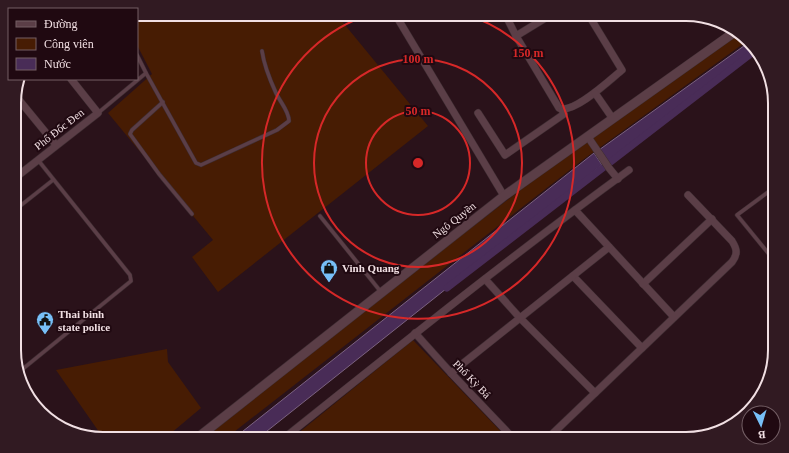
<svg xmlns="http://www.w3.org/2000/svg" width="789" height="453" font-family="'Times New Roman',serif">
	<style>
		.green { fill: #471c03 }
		.water { fill: #492c57; stroke: #7b6281 }
		.lines { fill: none; stroke-linecap: round; stroke-linejoin: round }
		.canal { stroke: #492c57; stroke-width: 7 }
		.service-casing { stroke: #3e2d32; stroke-width: 4.5 }
		.minor-casing { stroke: #3e2d32; stroke-width: 8 }
		.tertiary-casing { stroke: #3e2d32; stroke-width: 10 }
		.service { stroke: #5b3e47; stroke-width: 3.5 }
		.minor { stroke: #5b3e47; stroke-width: 7 }
		.tertiary { stroke: #5b3e47; stroke-width: 9 }
		.ring { fill: none; stroke: #d62828; stroke-width: 2 }
		.labels { text-anchor: middle; dominant-baseline: central; stroke-width: 4; stroke-linejoin: round; paint-order: stroke }
		.street-label { font-size: 11px; fill: #f1dfe3; stroke: #200911 }
		.poi-label { font-size: 11px; font-weight: bold; fill: #f1dfe3; stroke: #200911; text-anchor: start }
		.rim { fill: none; stroke: #f1dfe3; stroke-width: 2 }
		.centre { fill: #d62828; stroke: #200911; stroke-width: 2 }
		.ring-label { font-size: 12px; text-anchor: middle; font-weight: bold; fill: #d62828; stroke: #200911; stroke-width: 4; stroke-linejoin: round; paint-order: stroke }
	</style>
	<rect width="100%" height="100%" fill="#2a121a"/>
	<g class="green">
		<path d="M143 14H336L428 126 218 292 192 257 213 240 108 113 152 74 137 45V17Z"/>
		<path d="M739 34 747 41 584 159 225 439H203L400 282 548 169Z"/>
		<path d="M413 340 508 439H291Z"/>
		<path d="M167 349 168 362 201 408 164 439H104L56 370Z"/>
	</g>
	<g class="water">
		<path d="M748 43 756 50 610 163 599 150Z"/>
		<path d="M594 153 602 165 257 439H233Z"/>
	</g>
	<g class="lines">
		<path class="canal" d="M447 288 756 50"/>
		<g class="service-casing">
			<g id="service">
				<path d="M146 73 196 163 201 165 277 130 289 121C289 111 280 102 276 93 270 80 264 65 262 51"/>
				<path d="M163 102 132 130 130 134 159 174 192 214"/>
				<path d="M98 113 146 73 137 55"/>
				<path d="M15 210 53 180"/>
				<path d="M320 216 381 292"/>
				<path d="M773 259 737 215 775 187"/>
				<path d="M19 372 131 281 130 275 38 160"/>
			</g>
		</g>
		<g class="minor-casing">
			<g id="minor">
				<path d="M395 14 504 196"/>
				<path d="M505 14 516 36 552 14"/>
				<path d="M516 36 559 108C573 115 611 79 622 70L588 14"/>
				<path d="M595 93 613 119"/>
				<path d="M15 95 56 145"/>
				<path d="M478 113 505 155 564 114 562 110"/>
				<path d="M588 137 609 168 618 179"/>
				<path d="M15 178 98 113 71 79"/>
				<path d="M575 210 674 317"/>
				<path d="M573 276 642 348"/>
				<path d="M485 279 520 318 595 393"/>
				<path d="M643 284 712 219"/>
				<path d="M415 333 451 373 514 439"/>
				<path d="M451 373 609 247"/>
				<path d="M283 439C397 348 511 256 629 170"/>
				<path d="M547 439 732 262C738 254 737 249 732 241L688 195"/>
			</g>
		</g>
		<g class="tertiary-casing">
			<path id="tertiary" d="M196 439 504 196 736 31"/>
		</g>
		<use href="#service" class="service"/>
		<use href="#minor" class="minor"/>
		<use href="#tertiary" class="tertiary"/>
	</g>
	<g class="ring">
		<circle cx="418" cy="163" r="52"/>
		<circle cx="418" cy="163" r="104"/>
		<path d="M465 14A156 156 0 1 1 371 14"/>
	</g>
	<defs>
		<g id="shop-pin" transform="scale(0.9)"><path d="M0 17L-7.5 6A9.5 9.5 0 1 1 7.5 6Z" fill="#77bff7" stroke="#200911"/><path d="M-5-2.5h2.3a2.7 3.5 0 0 1 5.4 0H5L5.5 6h-11ZM-1.5-2.5h3a1.5 2.3 0 0 0-3 0Z" fill="#111"/></g>
		<g id="civic-pin" transform="scale(0.9)"><path d="M0 17L-7.5 6A9.5 9.5 0 1 1 7.5 6Z" fill="#77bff7" stroke="#200911"/><path d="M-.6-6.5H3V-4.5H.6V-3L4-1V1h2V6H-6V1h2V-1L-.6-3ZM-1.2 2.5V6h2.4V2.5Z" fill="#111"/></g>
	</defs>
	<g fill-rule="evenodd">
		<use href="#shop-pin" x="329" y="268"/>
		<use href="#civic-pin" x="45" y="320"/>
	</g>
	<g class="labels">
		<g class="street-label">
			<text transform="translate(59 129) rotate(-38)">Phố Đốc Đen</text>
			<text transform="translate(454 220) rotate(-38)">Ngô Quyền</text>
			<text transform="translate(472 379) rotate(46)">Phố Kỳ Bá</text>
		</g>
		<g class="poi-label">
			<text x="342" y="268">Vinh Quang</text>
			<text x="58" y="314">Thai binh<tspan x="58" dy="13">state police</tspan></text>
		</g>
	</g>
	<path d="M0 0H789V453H0ZM103 21H686A82 82 0 0 1 768 103V350A82 82 0 0 1 686 432H103A82 82 0 0 1 21 350V103A82 82 0 0 1 103 21Z" fill="#311a22" fill-rule="evenodd"/>
	<path class="rim" d="M103 21H686A82 82 0 0 1 768 103V350A82 82 0 0 1 686 432H103A82 82 0 0 1 21 350V103A82 82 0 0 1 103 21Z"/>
	<circle cx="418" cy="163" r="6" class="centre"/>
	<g class="ring-label">
		<text x="528" y="57">150 m</text>
		<text x="418" y="63">100 m</text>
		<text x="418" y="115">50 m</text>
	</g>
	<rect x="8" y="8" width="130" height="72" fill="#200911" stroke="#745f65"/>
	<rect x="16" y="21" width="20" height="6" fill="#5b3e47" stroke="#745f65"/>
	<text x="44" y="28" font-size="12" fill="#f1dfe3">Đường</text>
	<rect x="16" y="38" width="20" height="12" fill="#471c03" stroke="#745f65"/>
	<text x="44" y="48" font-size="12" fill="#f1dfe3">Công viên</text>
	<rect x="16" y="58" width="20" height="12" fill="#492c57" stroke="#745f65"/>
	<text x="44" y="68" font-size="12" fill="#f1dfe3">Nước</text>
	<g transform="translate(761 425) rotate(175)"><circle r="19" fill="#200911" stroke="#745f65"/>
	<path d="M0-3L7 15L0 10L-7 15Z" fill="#77bff7"/>
	<text y="-6" font-size="11" font-weight="bold" text-anchor="middle" fill="#f1dfe3">B</text>
	</g>
</svg>
